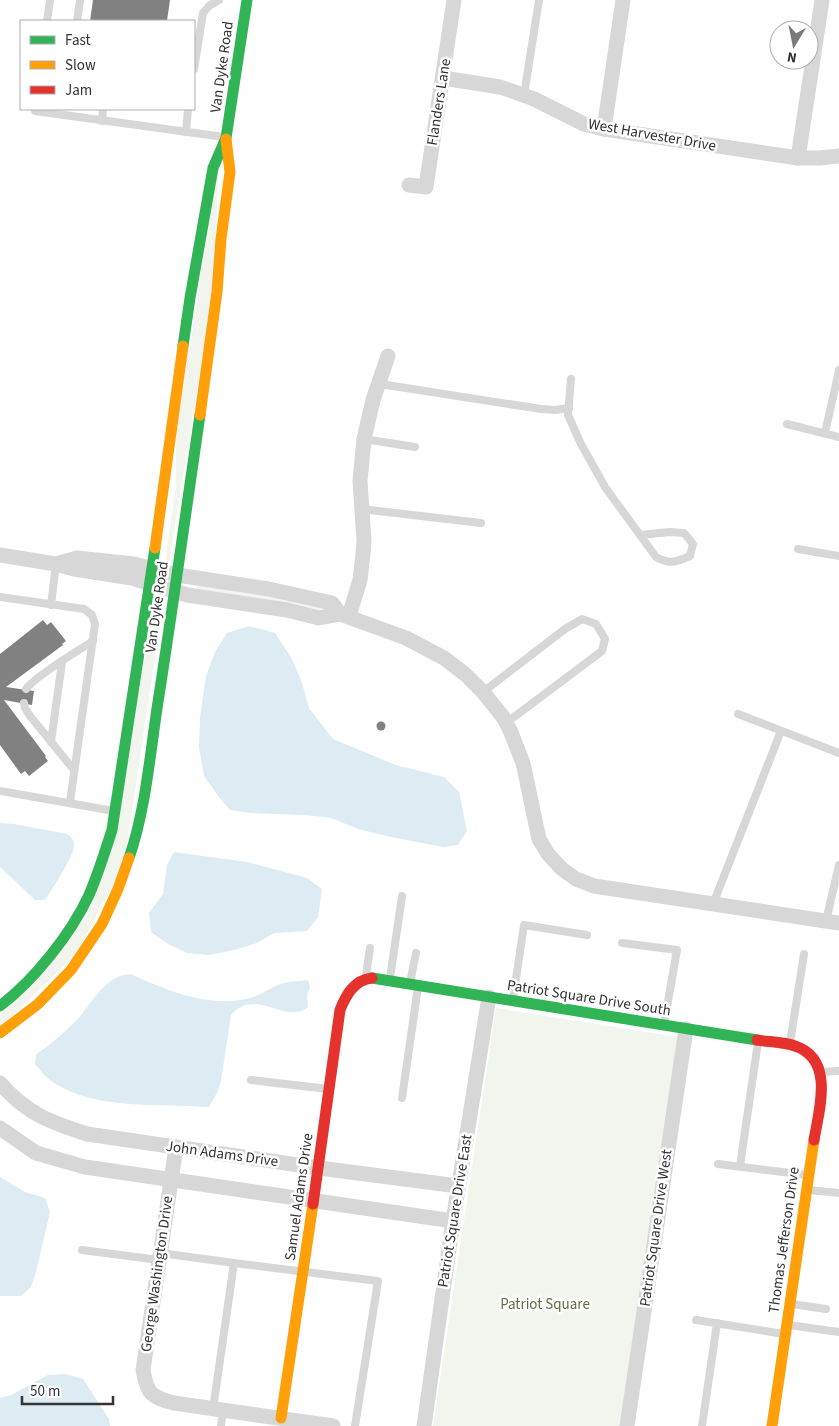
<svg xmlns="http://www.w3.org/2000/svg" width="839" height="1426" font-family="'Source Sans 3',sans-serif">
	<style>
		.green { fill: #f1f5ed }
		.water { fill: #ddebf3 }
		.building { fill: #818181 }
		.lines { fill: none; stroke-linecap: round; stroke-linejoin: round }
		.lane { stroke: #d7d7d7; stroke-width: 8 }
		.street { stroke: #d7d7d7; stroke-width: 15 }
		.fast { stroke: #30b455; stroke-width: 11 }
		.slow { stroke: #ff9f0a; stroke-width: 11 }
		.jam { stroke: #e5322d; stroke-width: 11 }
		.labels { text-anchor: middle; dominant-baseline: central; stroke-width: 5; stroke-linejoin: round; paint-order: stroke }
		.street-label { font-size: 15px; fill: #333; stroke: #fff }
		.park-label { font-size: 15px; fill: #56703f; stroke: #fff }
	</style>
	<rect width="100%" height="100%" fill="#fff"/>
	<g class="green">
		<path d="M219 162 213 291 169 563 166 561V555L176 486V436Z"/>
		<path d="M199 585 318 605 331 609 323 612 196 589 197 586Z"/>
		<path d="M164 598 124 864 76 954 0 1028V1016L84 915 154 617 161 600Z"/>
		<path d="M496 1008 678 1037 621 1426H433Z"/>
	</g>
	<g class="water">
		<path d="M249 626 275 633 292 659 302 683 309 708 333 739 396 765 444 777 459 792 467 831 458 845 443 847 391 837 358 829 331 818 306 815 250 813 230 810 219 797 204 776 199 747 200 718 206 676 215 652 227 633Z"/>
		<path d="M0 823 14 824 67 834C70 836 73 838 74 843 76 854 52 889 45 900H35L0 867Z"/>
		<path d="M174 852 247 862 307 878 322 889 318 917 307 931 274 933 257 943 234 950 209 955 187 953 168 944 151 932 149 913 163 894 167 865Z"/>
		<path d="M130 974C167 990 211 1010 253 997 263 994 271 987 281 984 289 981 299 981 308 980L310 988 307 995 308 1007C285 1026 257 986 231 1015L221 1081 218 1091 209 1107C159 1103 99 1111 54 1083 47 1079 41 1071 35 1064L36 1055C49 1045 63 1034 75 1022 91 1006 104 975 130 974Z"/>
		<path d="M0 1177 25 1192 45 1198 50 1212 36 1272 31 1287 21 1296H0Z"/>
		<path d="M66 1374 83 1379 109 1419 110 1426H0V1398L11 1395 48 1375Z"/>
	</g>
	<g class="building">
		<path d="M93 0H170L167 21H90Z"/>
		<path d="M43 620 47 625 51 622 66 641 62 644 63 645 6 687 34 691 32 705 4 700 46 756 45 757 48 761 29 776 25 771 21 774 0 745V654Z"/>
		<circle cx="381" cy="726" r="4.5"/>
	</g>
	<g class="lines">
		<g class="lane">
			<path d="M47 21 50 0"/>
			<path d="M77 21 80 0"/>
			<path d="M194 69 203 13 209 6 219 0"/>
			<path d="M524 95 539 0"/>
			<path d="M35 109V111L224 137"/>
			<path d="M102 121 103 109"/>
			<path d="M186 132 188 109"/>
			<path d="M571 379 568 415 581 444 605 487 656 557C670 565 676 562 690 556L693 544 684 533 670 532 640 535"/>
			<path d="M380 384 541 409 555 410 569 408"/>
			<path d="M787 424 839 437"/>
			<path d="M825 433 839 370"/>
			<path d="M364 439 415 447"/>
			<path d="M361 509 481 523"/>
			<path d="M798 549 839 556"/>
			<path d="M0 597 84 609 92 615 95 624 70 802"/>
			<path d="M51 605 56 564"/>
			<path d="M26 689C34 677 79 650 93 641"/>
			<path d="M483 692 565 629 582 619 596 624 605 639 602 651 506 723"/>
			<path d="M24 703 25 708 30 716 74 770"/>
			<path d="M738 714 839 753"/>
			<path d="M51 742 62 662"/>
			<path d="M0 791 114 811"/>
			<path d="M713 904 781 731"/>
			<path d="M826 921 839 865"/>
			<path d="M622 943 677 950 664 1024"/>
			<path d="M366 976 370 948"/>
			<path d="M390 978 402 896"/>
			<path d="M410 983 416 953"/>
			<path d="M513 999 524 925 587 935"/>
			<path d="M790 1043 804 954"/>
			<path d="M822 1072 839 1071"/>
			<path d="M251 1080 328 1089"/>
			<path d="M402 1098 418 987"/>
			<path d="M718 1164 807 1175"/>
			<path d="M740 1166 758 1042"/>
			<path d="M809 1190 839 1193"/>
			<path d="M82 1250 159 1260"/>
			<path d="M160 1253 234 1263"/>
			<path d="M792 1304 826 1309"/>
			<path d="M696 1320 784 1334"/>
			<path d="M789 1325 839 1332"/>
			<path d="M213 1409 234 1263 378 1281 355 1426"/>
			<path d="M221 1426 223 1410"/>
			<path d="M702 1426 717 1323"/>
		</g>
		<g class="street">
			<path d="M443 78 500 87 512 91 534 99 584 124 604 129 798 158H820L839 156"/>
			<path d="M604 129 623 0"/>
			<path d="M798 158 822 0"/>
			<path d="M409 185 426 187 454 0"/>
			<path d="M0 555 56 564 74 569 132 578 187 595 287 610 319 618 340 614 406 638 444 658 466 675 483 692 503 717 510 730 523 763 539 839 548 854 562 869 576 879 594 886 839 923"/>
			<path d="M56 564 77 558 134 564 177 575 269 589 332 603 340 614"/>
			<path d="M349 616 360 580 363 554 364 541 360 481 364 439 373 400 388 356"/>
			<path d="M0 1083C27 1114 50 1122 87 1134L319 1168 458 1186"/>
			<path d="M0 1128 36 1153 85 1167 453 1221"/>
			<path d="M176 1147 143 1370C147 1394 151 1397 174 1403L333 1426"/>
			<path d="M424 1426 453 1221 489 997"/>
			<path d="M627 1426 686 1029"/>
		</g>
		<g class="fast">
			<path d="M183 346 190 298 213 168 226 138 247 0"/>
			<path d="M129 858C146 809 150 753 158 702 173 606 186 511 200 415"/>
			<path d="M372 978 757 1040"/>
			<path d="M0 1006C34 980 71 934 89 895 98 874 105 852 112 830L155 548"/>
		</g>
		<g class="slow">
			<path d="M200 415 217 292 221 239 230 172 226 139"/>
			<path d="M155 548 183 346"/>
			<path d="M0 1033 38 1004 71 970 102 924 118 889 129 858"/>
			<path d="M281 1418 313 1204"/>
			<path d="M772 1426 814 1140"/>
		</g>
		<g class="jam">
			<path d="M757 1040C769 1042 784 1042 795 1046 835 1059 819 1110 814 1140"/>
			<path d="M313 1204 340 1010C346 995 354 980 372 978"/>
		</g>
	</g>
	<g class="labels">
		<g class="street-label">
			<text transform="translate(222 67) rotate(-82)">Van Dyke Road</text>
			<text transform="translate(439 102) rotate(-81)">Flanders Lane</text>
			<text transform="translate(652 135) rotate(10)">West Harvester Drive</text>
			<text transform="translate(157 607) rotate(-82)">Van Dyke Road</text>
			<text transform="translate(589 998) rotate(9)">Patriot Square Drive South</text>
			<text transform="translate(222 1154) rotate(8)">John Adams Drive</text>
			<text transform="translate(299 1197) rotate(-82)">Samuel Adams Drive</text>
			<text transform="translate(455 1211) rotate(-81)">Patriot Square Drive East</text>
			<text transform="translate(656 1228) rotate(-82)">Patriot Square Drive West</text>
			<text transform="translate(784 1240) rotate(-82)">Thomas Jefferson Drive</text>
			<text transform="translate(157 1274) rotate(-82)">George Washington Drive</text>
		</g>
		<g class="park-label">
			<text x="545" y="1304">Patriot Square</text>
		</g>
	</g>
	<rect x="20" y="20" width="175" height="90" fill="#ffffff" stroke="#adadad"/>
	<rect x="30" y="36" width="25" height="8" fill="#30b455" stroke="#adadad"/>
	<text x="65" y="45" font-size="15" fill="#333333">Fast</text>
	<rect x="30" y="61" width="25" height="8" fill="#ff9f0a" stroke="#adadad"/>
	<text x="65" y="70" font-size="15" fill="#333333">Slow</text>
	<rect x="30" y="86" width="25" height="8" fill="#e5322d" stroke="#adadad"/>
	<text x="65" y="95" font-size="15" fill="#333333">Jam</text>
	<g transform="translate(794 45) rotate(190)"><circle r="24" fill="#ffffff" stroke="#adadad"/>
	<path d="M0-4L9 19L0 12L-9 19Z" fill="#7a7a7a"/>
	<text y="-8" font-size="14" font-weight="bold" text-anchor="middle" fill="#333333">N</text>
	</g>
	<path d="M22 1396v8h91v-8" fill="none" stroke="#333333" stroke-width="2.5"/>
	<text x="30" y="1396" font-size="15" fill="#333333" stroke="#ffffff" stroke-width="4" paint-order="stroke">50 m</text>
</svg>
